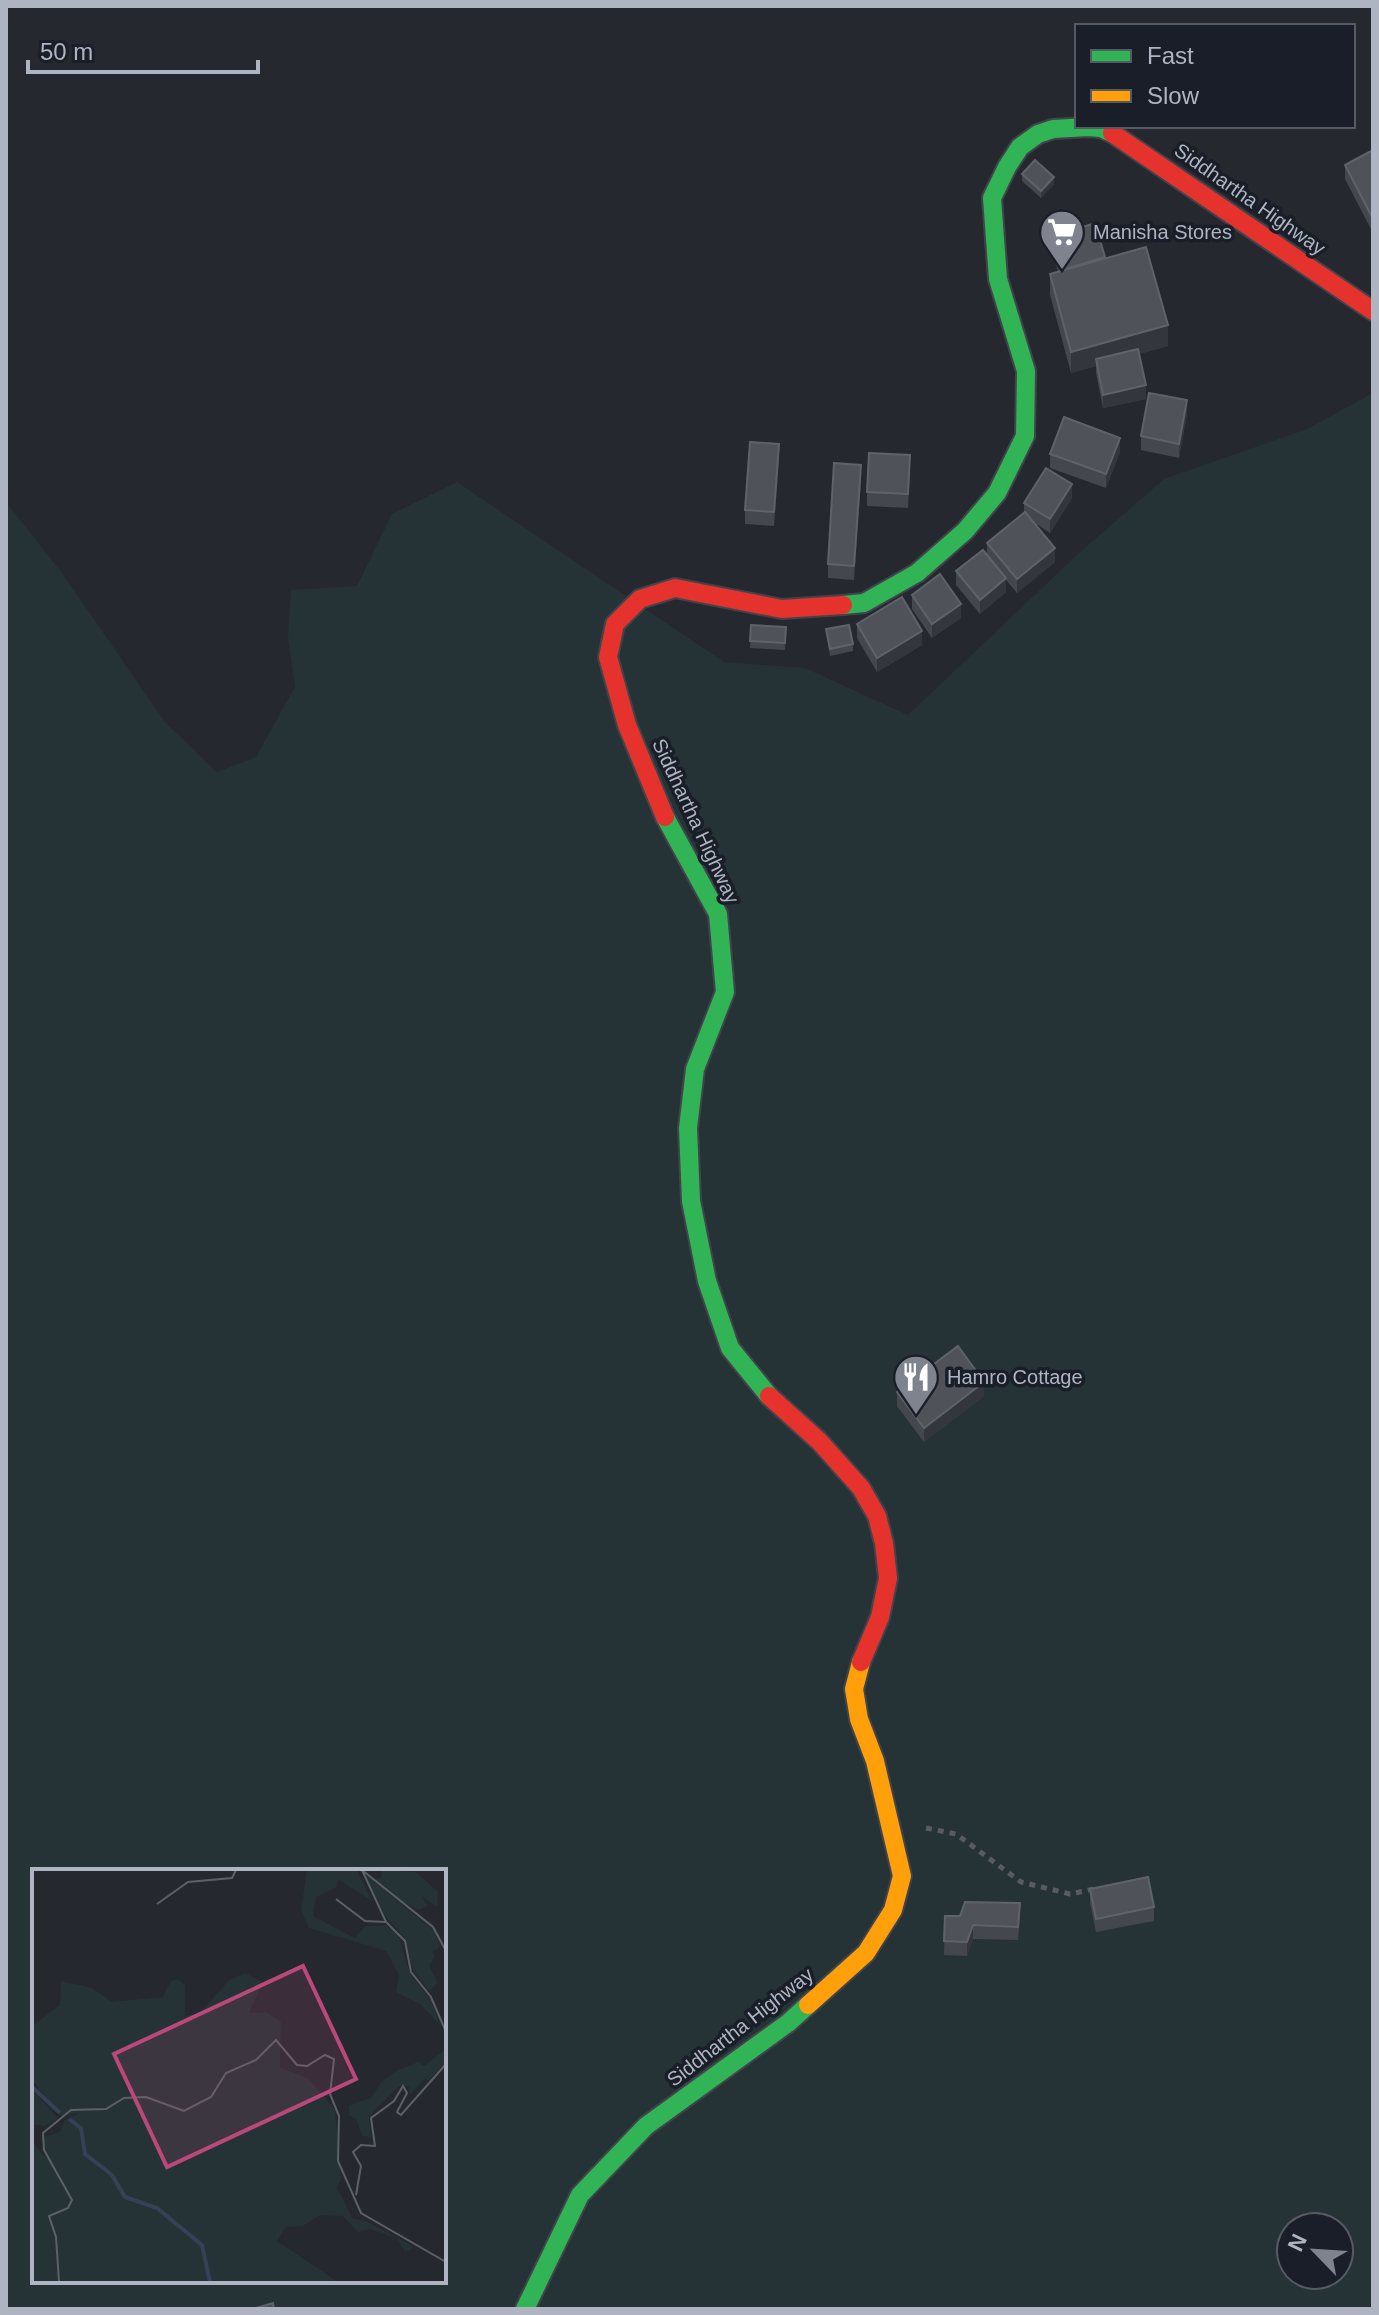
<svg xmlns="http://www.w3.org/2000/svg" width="1379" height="2315" font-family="Helvetica,sans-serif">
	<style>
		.green { fill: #253336; fill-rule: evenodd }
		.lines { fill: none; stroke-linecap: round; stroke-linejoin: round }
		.fast-casing { stroke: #41444b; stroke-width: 22 }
		.slow-casing { stroke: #41444b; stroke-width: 22 }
		.jam-casing { stroke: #41444b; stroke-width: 22 }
		.path { stroke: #585c62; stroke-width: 5; stroke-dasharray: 6 6; stroke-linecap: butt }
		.fast { stroke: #30b455; stroke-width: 18 }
		.slow { stroke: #ff9f0a; stroke-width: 18 }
		.jam { stroke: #e5322d; stroke-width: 18 }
		.wall { fill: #44474d }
		.shaded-wall { fill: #33363c }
		.building { fill: #4f5359; stroke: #5e626a; stroke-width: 2 }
		.labels { text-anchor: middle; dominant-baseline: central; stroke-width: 7; stroke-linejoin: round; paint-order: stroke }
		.street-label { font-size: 20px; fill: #aeb4c1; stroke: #191e28 }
		.poi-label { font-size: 20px; fill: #aeb4c1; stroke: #191e28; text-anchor: start }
		.inset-river { fill: none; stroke: #354157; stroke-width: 4 }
		.inset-road { fill: none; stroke: #5c6069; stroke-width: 2 }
		.view { fill: #bc477a; fill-opacity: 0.15; stroke: #bc477a; stroke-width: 4 }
		.inset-edge { fill: none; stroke: #aeb4c1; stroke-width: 4 }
	</style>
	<rect width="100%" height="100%" fill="#25282f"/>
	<path class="green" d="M1373 393V2309H6V502L62 573 165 722 217 772 256 757 295 687 288 638 291 590 357 586 392 514 457 482 724 662 805 668 908 715 1079 553 1164 479 1307 429ZM34 1871H444V2281H34ZM1291 2227H1339V2275H1291Z"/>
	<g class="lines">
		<g class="fast-casing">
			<g id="fast">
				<path d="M843 605 864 603 917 573 965 531 997 493 1025 436 1026 371 998 279 992 198 1007 167 1020 147 1038 134 1053 129 1088 127 1101 128 1112 133"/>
				<path d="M665 817 718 914 725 992 695 1069 688 1128 691 1201 707 1281 730 1348 769 1396"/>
				<path d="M525 2309 580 2195 646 2126 788 2023 808 2005"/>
			</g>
		</g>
		<g class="slow-casing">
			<path id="slow" d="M808 2005 866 1953 893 1910 902 1876 875 1761 859 1719 854 1689 861 1662"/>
		</g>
		<g class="jam-casing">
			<g id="jam">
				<path d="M1112 133 1373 311"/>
				<path d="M665 817 627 725 608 657 615 624 640 599 675 588 782 609 843 605"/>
				<path d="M769 1396 819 1441 861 1488 877 1516 884 1543 888 1578 880 1617 861 1662"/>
			</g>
		</g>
		<path class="path" d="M926 1828 956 1834 1021 1882 1070 1894 1094 1889"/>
		<use href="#fast" class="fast"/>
		<use href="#slow" class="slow"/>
		<use href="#jam" class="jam"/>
	</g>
	<g class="wall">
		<path d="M1373 150V233L1345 179V165Z"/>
		<path d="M1022 174 1054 184 1041 198 1022 181Z"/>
		<path d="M1052 237 1105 259 1168 346 1139 354 1146 399 1103 408 1096 373V366L1071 373 1050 295V274L1058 272 1052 251Z"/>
		<path d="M1187 414 1179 458 1141 450V436Z"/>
		<path d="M1120 452 1106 488 1050 468V454Z"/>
		<path d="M779 458 774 526 745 524V510Z"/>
		<path d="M910 469 908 508 867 506V492Z"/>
		<path d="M861 479 854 580 828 578V564Z"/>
		<path d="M1072 498 1050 533 1035 523 1055 562 1017 593 1006 580V592L980 614 956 585V571L987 554V543L1024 512V503Z"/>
		<path d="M912 595 961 618 932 638 912 609Z"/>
		<path d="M857 624 922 645 877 672 857 638Z"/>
		<path d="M751 625 786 627 785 650 750 648Z"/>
		<path d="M826 629 853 644V651L830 656Z"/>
		<path d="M897 1392 984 1396 924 1442 897 1406Z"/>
		<path d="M1090 1889 1154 1907V1921L1096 1932 1090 1903Z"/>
		<path d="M945 1916 1020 1917 1018 1940 973 1939 967 1956 944 1955Z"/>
	</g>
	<g class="shaded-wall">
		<path d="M1054 177V184L1041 198V191Z"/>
		<path d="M1168 325V346L1097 366 1096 359V366L1071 373V352Z"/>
		<path d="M1146 385V399L1103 408V395Z"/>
		<path d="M1187 400V414L1179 458V444Z"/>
		<path d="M1120 438V452L1106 488V474Z"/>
		<path d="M779 444V458L774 526V512Z"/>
		<path d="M861 465V479L854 580V566Z"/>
		<path d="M1072 484V498L1050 533V519Z"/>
		<path d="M1055 548V562L1017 593V579Z"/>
		<path d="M1006 578V592L980 614V600Z"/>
		<path d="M961 604V618L932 638V624Z"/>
		<path d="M922 631V645L877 672V658Z"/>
		<path d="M984 1382V1396L924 1442V1428Z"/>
		<path d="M973 1925V1939L967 1956V1942Z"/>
	</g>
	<g class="building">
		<path d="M1373 150V219L1345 165Z"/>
		<path d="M1035 160 1054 177 1041 191 1022 174Z"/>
		<path d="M1095 223 1105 257 1062 270 1052 237Z"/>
		<path d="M1146 247 1168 325 1071 352 1050 274Z"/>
		<path d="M1138 349 1146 385 1103 395 1096 359Z"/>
		<path d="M1149 393 1187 400 1179 444 1141 436Z"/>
		<path d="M1064 417 1120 438 1106 474 1050 454Z"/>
		<path d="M750 442 779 444 774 512 745 510Z"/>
		<path d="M869 453 910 455 908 494 867 492Z"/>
		<path d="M834 463 861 465 854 566 828 564Z"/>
		<path d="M1046 468 1072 484 1050 519 1024 503Z"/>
		<path d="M1025 512 1055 548 1017 579 987 543Z"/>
		<path d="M983 550 1006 578 980 600 956 571Z"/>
		<path d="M940 574 961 604 932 624 912 595Z"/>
		<path d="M902 597 922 631 877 658 857 624Z"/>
		<path d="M751 625 786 627 785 643 750 641Z"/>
		<path d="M849 625 853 644 830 649 826 629Z"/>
		<path d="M958 1346 984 1382 924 1428 897 1392Z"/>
		<path d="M1148 1877 1154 1907 1096 1919 1090 1889Z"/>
		<path d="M965 1902 1020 1903 1018 1927 973 1925 967 1942 944 1941 945 1916H960Z"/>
		<path d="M273 2303 274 2309H252Z"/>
	</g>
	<defs>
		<g id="supermarket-pin" transform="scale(2.3)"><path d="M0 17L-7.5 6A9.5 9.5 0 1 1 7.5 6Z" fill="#7e838e" stroke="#191e28"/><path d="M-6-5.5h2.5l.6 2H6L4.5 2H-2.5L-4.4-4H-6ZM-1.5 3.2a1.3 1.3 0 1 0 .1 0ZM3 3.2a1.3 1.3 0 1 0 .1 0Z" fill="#fff"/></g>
		<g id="restaurant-pin" transform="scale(2.3)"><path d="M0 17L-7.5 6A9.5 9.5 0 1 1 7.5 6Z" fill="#7e838e" stroke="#191e28"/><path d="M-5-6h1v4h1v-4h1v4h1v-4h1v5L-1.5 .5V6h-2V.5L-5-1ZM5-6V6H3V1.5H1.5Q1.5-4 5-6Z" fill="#fff"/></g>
	</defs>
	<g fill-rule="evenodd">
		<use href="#supermarket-pin" x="1062" y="232"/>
		<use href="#restaurant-pin" x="916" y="1377"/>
	</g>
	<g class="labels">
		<g class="street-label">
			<text transform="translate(1250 199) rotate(35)">Siddhartha Highway</text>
			<text transform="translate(696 821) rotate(65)">Siddhartha Highway</text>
			<text transform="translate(740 2027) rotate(-38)">Siddhartha Highway</text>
		</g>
		<g class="poi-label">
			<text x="1093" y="232">Manisha Stores</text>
			<text x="947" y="1377">Hamro Cottage</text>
		</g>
	</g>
	<g transform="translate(32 1869)">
		<rect width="414" height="414" fill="#25282f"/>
		<path d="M275 1H325L340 32 307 11 303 19 284 28 281 47 323 69 333 57 353 56 366 65 378 105 399 131 408 156 388 135 364 123 367 106 354 82 277 59 269 41ZM350 1 384 3 406 23 405 38 389 27 396 37 387 41 371 33 343 10 349 9ZM332 4 402 62 408 78 400 83 403 86 397 97 406 114 397 122 381 101 372 68 353 47ZM213 104 231 113 217 144 234 143 249 153 248 198 277 210 303 241 309 310 305 319 320 349 334 352 380 377 381 379 374 383 364 369 338 360 326 363 311 347 288 346 271 357 254 358 245 372 306 413H0V272L14 290 12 268 28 263 33 251 50 243 29 247 0 211V157L28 136 29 112 60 119 80 133 131 128 139 112 146 110 153 116V147L168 144 197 111ZM414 180V193L396 212 393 209 378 226 377 217H367L337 247 339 268 330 267 324 250 317 247V236L339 229 350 212 366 201 386 193 392 197ZM0 221 26 249 13 257 0 255Z" fill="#253336"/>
		<path class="inset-river" d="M0 218 28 244M37 250 49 259 53 285 80 306 93 328 125 339 170 376 178 413"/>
		<path class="inset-road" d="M330 1 354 53 373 72 379 103 399 128 414 163M330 1 401 58 414 82M304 30 333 52 354 53M125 35 156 13 200 9 204 1M324 326 329 297 321 283 329 276 343 277 339 249 362 232 371 217 375 224 365 243 369 246 414 195M27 413 24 368 17 347 36 339 40 331 12 281 11 264 39 241 74 240 92 229 114 228 152 242 179 228 194 204 224 191 244 171 265 196 275 197 293 186 302 190 298 225 307 247 306 292 329 344 414 393"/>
		<path class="view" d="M271 97 324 210 135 298 82 185Z"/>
		<rect width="414" height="414" class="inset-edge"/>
	</g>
	<rect width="1379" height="2315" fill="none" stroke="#aeb4c1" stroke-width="16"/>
	<rect x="1075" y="24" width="280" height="104" fill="#191e28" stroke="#555a65" stroke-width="2"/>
	<rect x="1091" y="50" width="40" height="12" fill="#30b455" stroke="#555a65" stroke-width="2"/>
	<text x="1147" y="64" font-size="24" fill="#aeb4c1">Fast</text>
	<rect x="1091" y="90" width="40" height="12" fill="#ff9f0a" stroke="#555a65" stroke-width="2"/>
	<text x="1147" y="104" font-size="24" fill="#aeb4c1">Slow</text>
	<g transform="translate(1315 2251) rotate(295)"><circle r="38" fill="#191e28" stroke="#555a65" stroke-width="2"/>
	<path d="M0-6L14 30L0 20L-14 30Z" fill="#7e838e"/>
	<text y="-12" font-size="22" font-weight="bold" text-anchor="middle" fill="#aeb4c1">N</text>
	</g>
	<path d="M28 60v12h230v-12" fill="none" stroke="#aeb4c1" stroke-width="4"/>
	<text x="40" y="60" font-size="24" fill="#aeb4c1" stroke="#191e28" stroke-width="6" paint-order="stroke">50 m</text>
</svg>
